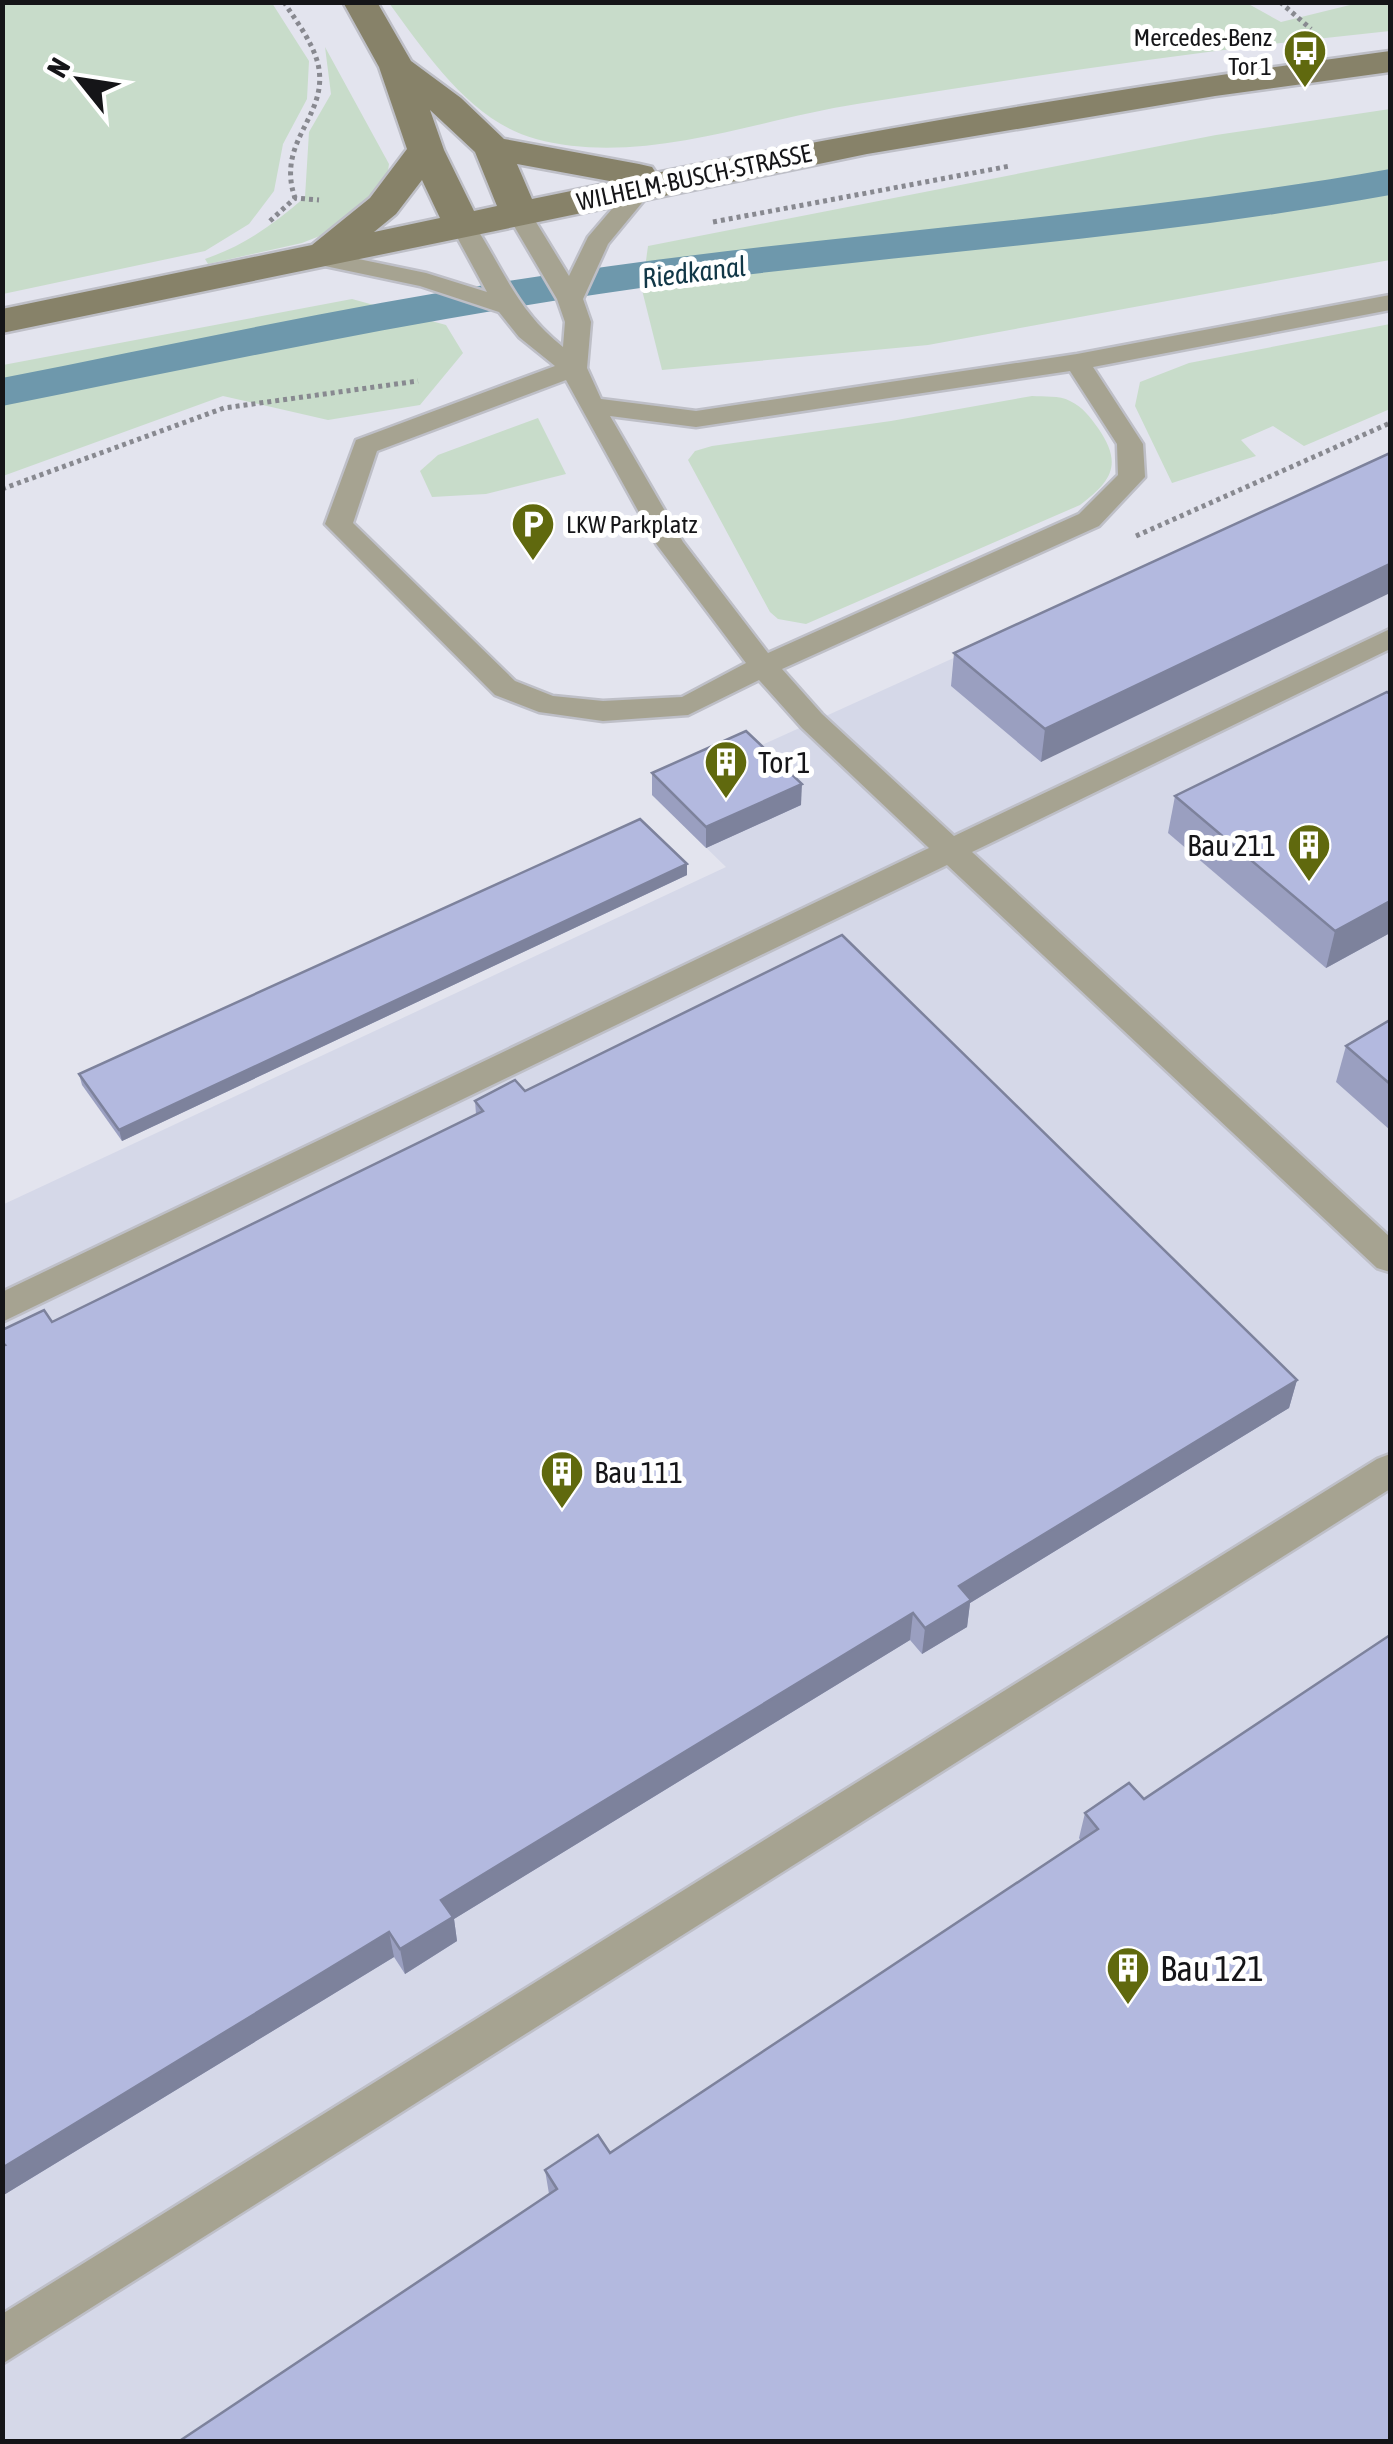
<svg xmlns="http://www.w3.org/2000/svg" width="1393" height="2444" font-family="'Asap Condensed',sans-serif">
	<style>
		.built { fill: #d5d8e8 }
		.green { fill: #c8dcca }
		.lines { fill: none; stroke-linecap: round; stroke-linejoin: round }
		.canal { fill: #6e98ac; fill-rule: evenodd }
		.lane-casing { stroke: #bebfc7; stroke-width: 5 }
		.secondary-casing { stroke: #bebfc7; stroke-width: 5 }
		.path { stroke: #888990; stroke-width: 5; stroke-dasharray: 4 4; stroke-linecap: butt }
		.lane { fill: #a6a391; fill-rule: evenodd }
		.secondary { fill: #878269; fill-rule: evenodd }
		.wall { fill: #9a9fc0 }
		.shaded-wall { fill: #7d829c }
		.building { fill: #b3b9df; stroke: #7d829c; stroke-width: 2.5 }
		.labels { text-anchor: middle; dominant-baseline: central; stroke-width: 10; stroke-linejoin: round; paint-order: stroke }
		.far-poi-label { font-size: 25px; fill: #151518; stroke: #fff; text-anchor: end }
		.far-street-label { font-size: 25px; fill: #151518; stroke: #fff }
		.far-water-label { font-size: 28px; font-style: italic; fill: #113747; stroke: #fff }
		.poi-label { font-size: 30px; fill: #151518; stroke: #fff; text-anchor: start }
		.near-poi-label { font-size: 35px; fill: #151518; stroke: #fff; text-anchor: start }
	</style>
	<rect width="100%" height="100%" fill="#e3e4ee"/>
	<path class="built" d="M1390 460V2441H3L2 1205 726 867 652 795Z"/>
	<g class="green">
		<path d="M1245 2 1281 22 1358 3H1390V31C1213 49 1034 75 857 104 754 120 641 167 536 139 471 122 426 53 389 3Z"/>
		<path d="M2 3H272L309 61 307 99 283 144 274 191 249 224 205 251 3 294Z"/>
		<path d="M325 47 389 164 386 186 340 228 302 243 208 264 205 259C245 245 274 224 305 197L309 132 331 94Z"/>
		<path d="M1390 109V260L928 345 662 370 642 290 648 246 1216 135Z"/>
		<path d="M352 299 446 325 463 353 420 405 328 420 223 396 3 476V365Z"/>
		<path d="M1390 324V409L1304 446 1273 426 1241 440 1256 456 1172 483 1135 406 1140 382 1189 363Z"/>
		<path d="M1032 396C1044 397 1059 395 1070 401 1083 407 1090 417 1098 428 1123 464 1112 481 1080 505L806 624 778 619 770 612 688 460 695 451 712 446 891 421Z"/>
		<path d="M538 418 566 474 486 494 432 497 420 471 438 455Z"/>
	</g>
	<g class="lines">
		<path class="canal" d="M1390 169V195C1160 237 926 252 694 281 461 310 232 360 2 406V378C205 338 407 293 611 266 871 230 1132 215 1390 169Z"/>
		<g class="lane-casing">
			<g id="lane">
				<path d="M643 180 655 187 608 244 583 299 591 322 587 368 601 399 696 411 1077 354 1390 295V310L1093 367 1143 444 1145 477 1099 526 782 669 822 714 954 836 1390 629V649L972 852 1390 1237V1272L1377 1268 947 865 2 1322V1292L929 848 802 728 759 680 688 715 603 721 539 712 495 695 325 524 356 440 555 366 519 337 499 312 420 286 306 262 303 257 306 252 315 250 426 273 487 292 451 226 463 219 472 221C503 268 516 310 563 347L565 322 557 299 507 214 519 207 528 209 569 276 588 237 635 182ZM1070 371 1117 444 1118 475 1079 514 768 653 683 542 610 416 696 427ZM566 380 657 545 746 663 682 697 603 701 553 696 515 681 353 523 377 451Z"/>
				<path d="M1390 1454V1489L2 2364V2314L1377 1459Z"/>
			</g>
		</g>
		<g class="secondary-casing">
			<path id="secondary" d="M343 2H377L411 61 461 98 504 139 639 164 652 167 656 173C900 124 1144 84 1390 51V72L1215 96 867 154 2 333V309L312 245 370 198 407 149 379 67ZM430 110 475 152 497 206 474 211 444 150ZM517 164 615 182 532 199ZM422 180 440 218 374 232 396 214Z"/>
		</g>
		<g class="path">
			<path d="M284 2C296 21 312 41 318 64 330 116 275 140 295 198"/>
			<path d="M1280 2 1311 29"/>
			<path d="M270 221 295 198 319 200"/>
			<path d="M713 222 1010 166"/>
			<path d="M2 489 224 408 418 381"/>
			<path d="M1136 536 1390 423"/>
		</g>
		<use href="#lane" class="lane"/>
		<use href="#secondary" class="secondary"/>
	</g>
	<g class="wall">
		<path d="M1390 453 1041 762 951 686 954 653Z"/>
		<path d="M1390 694V933L1326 968 1168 833 1175 796Z"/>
		<path d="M652 773 801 805 706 848 652 795Z"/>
		<path d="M687 864V875L122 1141 82 1085 79 1074Z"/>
		<path d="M1390 1020V1130L1336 1082 1346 1046Z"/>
		<path d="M525 1091 1297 1380 1289 1408 970 1603 967 1627 922 1654 910 1640 454 1919 457 1941 405 1974 394 1957 2 2196V1330L52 1322 476 1114 475 1101Z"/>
		<path d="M1144 1799 549 2194 545 2170 610 2153 1081 1841 1079 1838 1085 1813Z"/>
	</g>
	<g class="shaded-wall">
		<path d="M1390 564V593L1041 762 1045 729Z"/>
		<path d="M802 784 801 805 706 848V827Z"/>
		<path d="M687 864V875L122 1141 119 1130Z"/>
		<path d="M1390 901V933L1326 968 1335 931Z"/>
		<path d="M1297 1380 1289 1408 970 1603 967 1627 922 1654 925 1628 959 1586Z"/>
		<path d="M913 1613 910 1640 454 1919 457 1941 405 1974 400 1949 441 1900Z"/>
		<path d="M389 1932 394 1957 2 2196V2168Z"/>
	</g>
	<g class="building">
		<path d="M1390 453V564L1045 729 954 653Z"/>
		<path d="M1387 692 1390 694V901L1335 931 1175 796Z"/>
		<path d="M746 731 802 784 706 827 652 773Z"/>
		<path d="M640 819 687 864 119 1130 79 1074Z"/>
		<path d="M842 935 1297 1380 959 1586 971 1600 925 1628 913 1613 441 1900 453 1917 400 1949 389 1932 2 2168V1346L5 1345 2 1342V1330L44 1310 52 1322 483 1111 475 1101 515 1080 525 1091Z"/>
		<path d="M1390 1020V1084L1346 1046Z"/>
		<path d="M1390 1635V2442H178L557 2189 545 2170 598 2135 610 2153 1098 1829 1085 1813 1129 1783 1144 1799Z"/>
	</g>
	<defs>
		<g id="bus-pin" transform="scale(2.25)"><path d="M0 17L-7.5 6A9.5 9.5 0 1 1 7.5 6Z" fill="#60690e" stroke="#fff"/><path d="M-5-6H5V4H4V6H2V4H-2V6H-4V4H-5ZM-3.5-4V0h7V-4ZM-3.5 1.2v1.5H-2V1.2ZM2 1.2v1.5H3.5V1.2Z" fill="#fff"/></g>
		<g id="parking-pin" transform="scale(2.25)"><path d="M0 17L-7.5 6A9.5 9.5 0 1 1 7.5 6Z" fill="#60690e" stroke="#fff"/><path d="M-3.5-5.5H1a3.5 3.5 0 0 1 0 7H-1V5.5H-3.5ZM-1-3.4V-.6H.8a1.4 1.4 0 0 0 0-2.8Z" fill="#fff"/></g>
		<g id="building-pin" transform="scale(2.25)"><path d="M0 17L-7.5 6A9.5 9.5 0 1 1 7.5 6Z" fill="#60690e" stroke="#fff"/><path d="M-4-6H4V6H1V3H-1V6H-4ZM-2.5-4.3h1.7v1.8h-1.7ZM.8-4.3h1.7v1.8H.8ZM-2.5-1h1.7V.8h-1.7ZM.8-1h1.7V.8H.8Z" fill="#fff"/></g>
	</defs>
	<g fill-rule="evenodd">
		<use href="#bus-pin" x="1305" y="51"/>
		<use href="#parking-pin" x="533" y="524"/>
		<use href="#building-pin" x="726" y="762"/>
		<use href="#building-pin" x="1309" y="845"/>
		<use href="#building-pin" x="562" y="1472"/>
		<use href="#building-pin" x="1128" y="1968"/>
	</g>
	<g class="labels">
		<g class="far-poi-label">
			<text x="1272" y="37">Mercedes-Benz<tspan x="1272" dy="29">Tor 1</tspan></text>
			<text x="566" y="524" text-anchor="start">LKW Parkplatz</text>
		</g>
		<g class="far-street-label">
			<text transform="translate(694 177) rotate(-12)">WILHELM-BUSCH-STRASSE</text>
		</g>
		<g class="far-water-label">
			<text transform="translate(694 272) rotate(-7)">Riedkanal</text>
		</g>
		<g class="poi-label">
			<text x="758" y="762">Tor 1</text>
			<text x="1276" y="845" text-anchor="end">Bau 211</text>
			<text x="594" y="1472">Bau 111</text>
		</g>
		<g class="near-poi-label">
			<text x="1160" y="1968">Bau 121</text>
		</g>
	</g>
	<rect width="1393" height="2444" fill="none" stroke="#151518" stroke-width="10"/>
	<g transform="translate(80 80) rotate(300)" stroke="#ffffff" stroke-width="8" paint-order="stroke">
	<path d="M0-8L18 38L0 25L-18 38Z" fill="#151518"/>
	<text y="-15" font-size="28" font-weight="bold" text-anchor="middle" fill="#151518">N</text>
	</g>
</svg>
